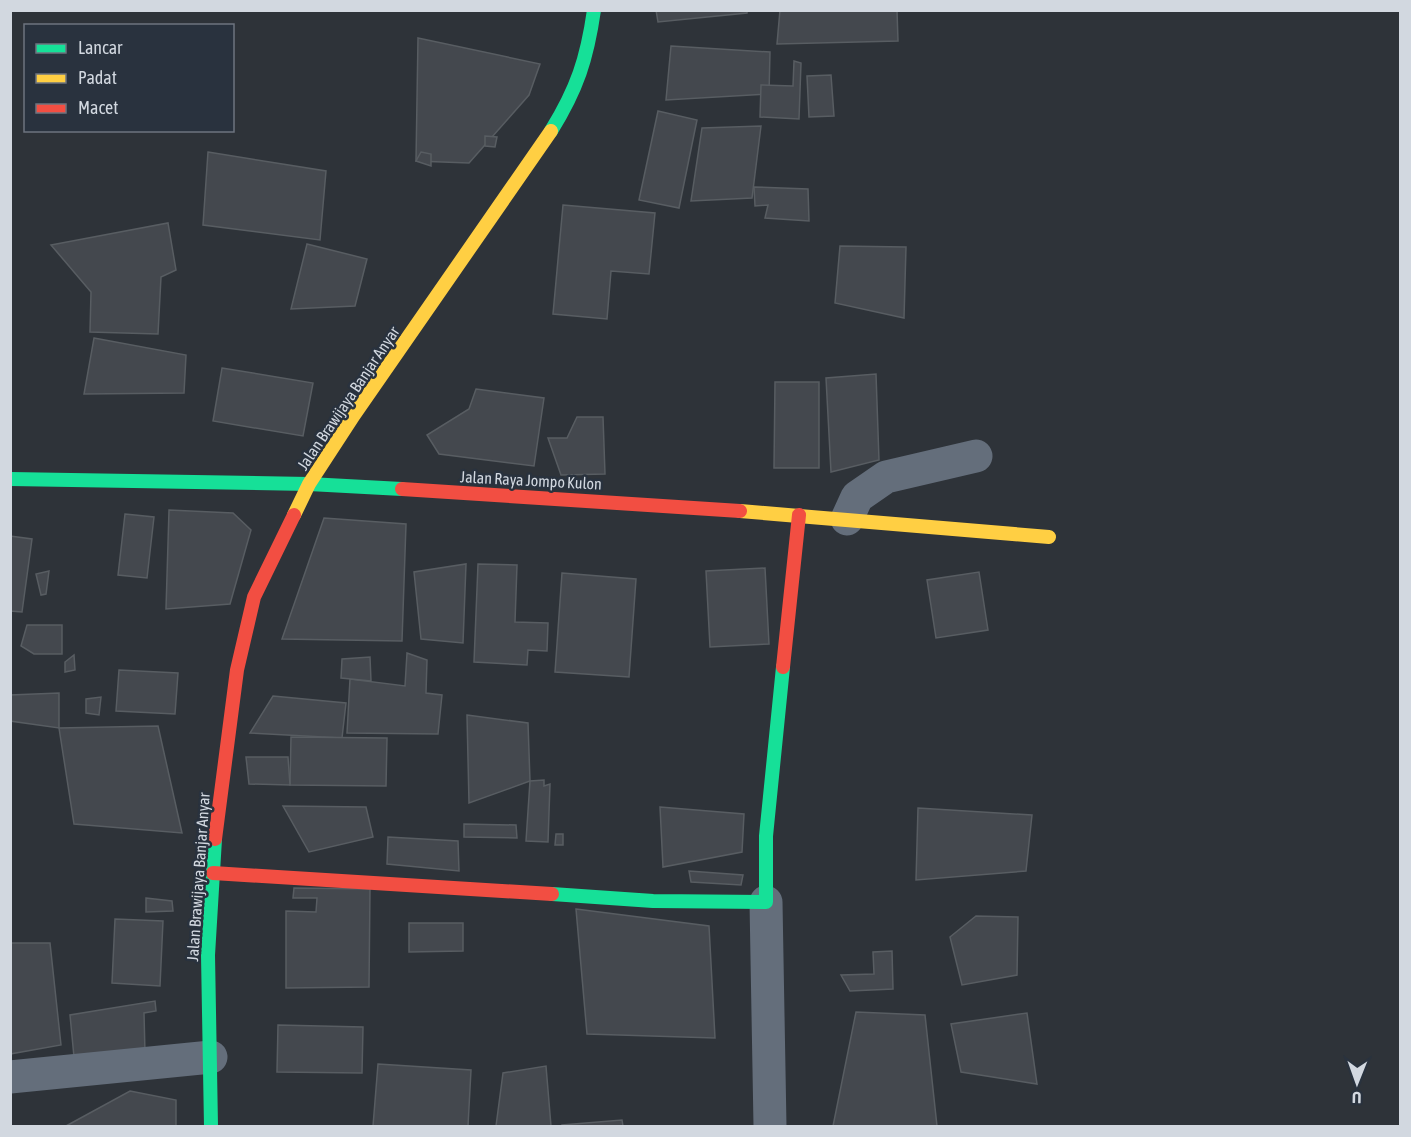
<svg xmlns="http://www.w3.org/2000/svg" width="1411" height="1137" font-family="'Asap Condensed',sans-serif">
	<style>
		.building { fill: #44484e; stroke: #585d62; stroke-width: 1.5 }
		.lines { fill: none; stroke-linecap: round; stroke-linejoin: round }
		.street { stroke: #646e7b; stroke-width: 33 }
		.fast { stroke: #16e098; stroke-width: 14 }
		.slow { stroke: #ffcf43; stroke-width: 14 }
		.jam { stroke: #f24e42; stroke-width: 14 }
		.labels { text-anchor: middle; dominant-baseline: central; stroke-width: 5; stroke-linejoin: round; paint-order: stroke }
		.street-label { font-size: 16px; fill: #d2d8e0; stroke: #29323e }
	</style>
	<rect width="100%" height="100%" fill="#2e3339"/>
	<g class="building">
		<path d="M656 10H747V13L658 22Z"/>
		<path d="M780 10H897L898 41 777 44Z"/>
		<path d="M418 38 540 64 529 95 469 163 416 161Z"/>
		<path d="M671 46 770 52 769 94 666 100Z"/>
		<path d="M794 61 801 63 799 119 760 117 761 85 793 86Z"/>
		<path d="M831 75 834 116 809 117 807 76Z"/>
		<path d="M658 111 697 120 679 208 639 200Z"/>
		<path d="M761 126 752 198 691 201 702 128Z"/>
		<path d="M485 136 497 137 495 147 485 146Z"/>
		<path d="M208 152 326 171 320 240 203 225Z"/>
		<path d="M421 152 431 154V166L416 161Z"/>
		<path d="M754 187 808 189 809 221 765 218 768 205 755 206Z"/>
		<path d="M563 205 655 213 649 274 611 271 607 319 553 314Z"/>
		<path d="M168 223 176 270 161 277 158 334 90 332 91 292 51 245Z"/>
		<path d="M307 244 367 259 355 306 291 309Z"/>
		<path d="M840 246 906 247 904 318 835 303Z"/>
		<path d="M94 338 186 355 184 393 84 394Z"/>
		<path d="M222 368 313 383 303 436 213 421Z"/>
		<path d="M876 374 879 460 831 472 826 378Z"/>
		<path d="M775 382H819V468H774Z"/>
		<path d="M476 389 544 398 534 466 439 454 427 435 469 409Z"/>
		<path d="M577 417H603L605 474 561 475 548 438H567Z"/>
		<path d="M169 510 233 513 251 530 230 604 166 609Z"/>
		<path d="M125 514 154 517 147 578 118 575Z"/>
		<path d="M324 518 406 524 402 641 282 639Z"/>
		<path d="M10 536 32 539 22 612 10 611Z"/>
		<path d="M466 564 463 643 421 639 414 572Z"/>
		<path d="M478 564 517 565 515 622 548 623 547 651 528 650 527 665 474 662Z"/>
		<path d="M765 568 769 644 710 647 706 571Z"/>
		<path d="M49 571 46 594 41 595 36 574Z"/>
		<path d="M979 572 988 630 936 638 927 580Z"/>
		<path d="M562 573 636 579 629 677 555 672Z"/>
		<path d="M27 625H62V654H34L21 646Z"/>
		<path d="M407 653 427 660 426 693 442 695 438 734 347 733 350 679 405 686Z"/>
		<path d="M74 655 75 670 65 672V662Z"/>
		<path d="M370 657 371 681 341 678 342 659Z"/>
		<path d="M119 670 178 673 175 714 116 711Z"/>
		<path d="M59 693V728L10 721V695Z"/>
		<path d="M273 696 346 703 342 738 250 733Z"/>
		<path d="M101 697 99 715 86 713V699Z"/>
		<path d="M467 715 528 723 530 781 469 803Z"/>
		<path d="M158 726 182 833 74 824 59 728Z"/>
		<path d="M291 737 387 738 386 786 290 785Z"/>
		<path d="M246 757H288L290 785 249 784Z"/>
		<path d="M544 780V786L550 784 548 842 526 841 530 781Z"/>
		<path d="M283 806 366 807 373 837 309 852Z"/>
		<path d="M660 807 744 814 742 852 663 867Z"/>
		<path d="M918 808 1032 815 1026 871 916 880Z"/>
		<path d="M464 824 516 825 517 838 464 837Z"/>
		<path d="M556 834H563V845H555Z"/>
		<path d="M388 837 458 841 459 871 387 864Z"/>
		<path d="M689 871 743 875 741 885 691 882Z"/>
		<path d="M294 888 370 889 369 987 286 988V911L316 912 317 898H293Z"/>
		<path d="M146 898 172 901 173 911 146 912Z"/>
		<path d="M576 909 709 926 715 1038 587 1034Z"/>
		<path d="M976 916 1018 917 1017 975 962 985 950 937Z"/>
		<path d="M115 919 163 921 160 986 112 983Z"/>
		<path d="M409 923H463V951L409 952Z"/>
		<path d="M10 943H50L61 1045 10 1054Z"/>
		<path d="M892 951 893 989 850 991 841 975 874 974 873 952Z"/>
		<path d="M155 1001 156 1011 144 1013 145 1053 74 1057 70 1015Z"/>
		<path d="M856 1012 925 1015 937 1126H833Z"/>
		<path d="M1027 1013 1037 1084 961 1072 951 1024Z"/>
		<path d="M278 1025 363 1027 362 1073 277 1072Z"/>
		<path d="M378 1064 471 1070 468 1126H373Z"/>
		<path d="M546 1066 551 1126H496L503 1073Z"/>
		<path d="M130 1091 176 1100V1126H66Z"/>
		<path d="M622 1120 623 1126H562V1125Z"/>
	</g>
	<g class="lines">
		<g class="street">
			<path d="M847 519 857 497 886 477 976 456"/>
			<path d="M766 902 770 1126"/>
			<path d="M10 1077 211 1057"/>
		</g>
		<g class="fast">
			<path d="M551 131C577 89 587 59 594 10"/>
			<path d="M10 479 309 484 402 489"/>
			<path d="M552 894 653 901 766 902V836L783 667"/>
			<path d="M211 1126 208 955 215 839"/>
		</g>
		<g class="slow">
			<path d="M740 511 1049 537"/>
			<path d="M294 515 309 484 354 415 551 131"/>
		</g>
		<g class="jam">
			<path d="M402 489 740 511"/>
			<path d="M783 667 799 515"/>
			<path d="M215 839 237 670 254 597 294 515"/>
			<path d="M213 873 552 894"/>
		</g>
	</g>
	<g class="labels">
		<g class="street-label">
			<text transform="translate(348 398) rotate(-56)">Jalan Brawijaya Banjar Anyar</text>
			<text transform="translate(531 480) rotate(3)">Jalan Raya Jompo Kulon</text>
			<text transform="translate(198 877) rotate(-86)">Jalan Brawijaya Banjar Anyar</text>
		</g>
	</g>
	<rect width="1411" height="1137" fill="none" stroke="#d2d8e0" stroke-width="24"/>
	<rect x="24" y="24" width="210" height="108" fill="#29323e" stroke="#6d747f" stroke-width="1.5"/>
	<rect x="36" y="44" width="30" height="9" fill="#16e098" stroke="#6d747f" stroke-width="1.5"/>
	<text x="78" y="54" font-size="18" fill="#d2d8e0">Lancar</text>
	<rect x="36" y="74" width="30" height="9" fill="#ffcf43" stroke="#6d747f" stroke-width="1.5"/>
	<text x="78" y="84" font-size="18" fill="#d2d8e0">Padat</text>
	<rect x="36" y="104" width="30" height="9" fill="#f24e42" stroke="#6d747f" stroke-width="1.5"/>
	<text x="78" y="114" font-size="18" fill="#d2d8e0">Macet</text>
	<g transform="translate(1357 1083) rotate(181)" stroke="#29323e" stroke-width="4.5" paint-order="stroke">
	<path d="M0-4.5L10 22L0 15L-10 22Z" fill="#d2d8e0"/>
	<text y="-9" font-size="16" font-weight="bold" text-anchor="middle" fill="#d2d8e0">U</text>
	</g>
</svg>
